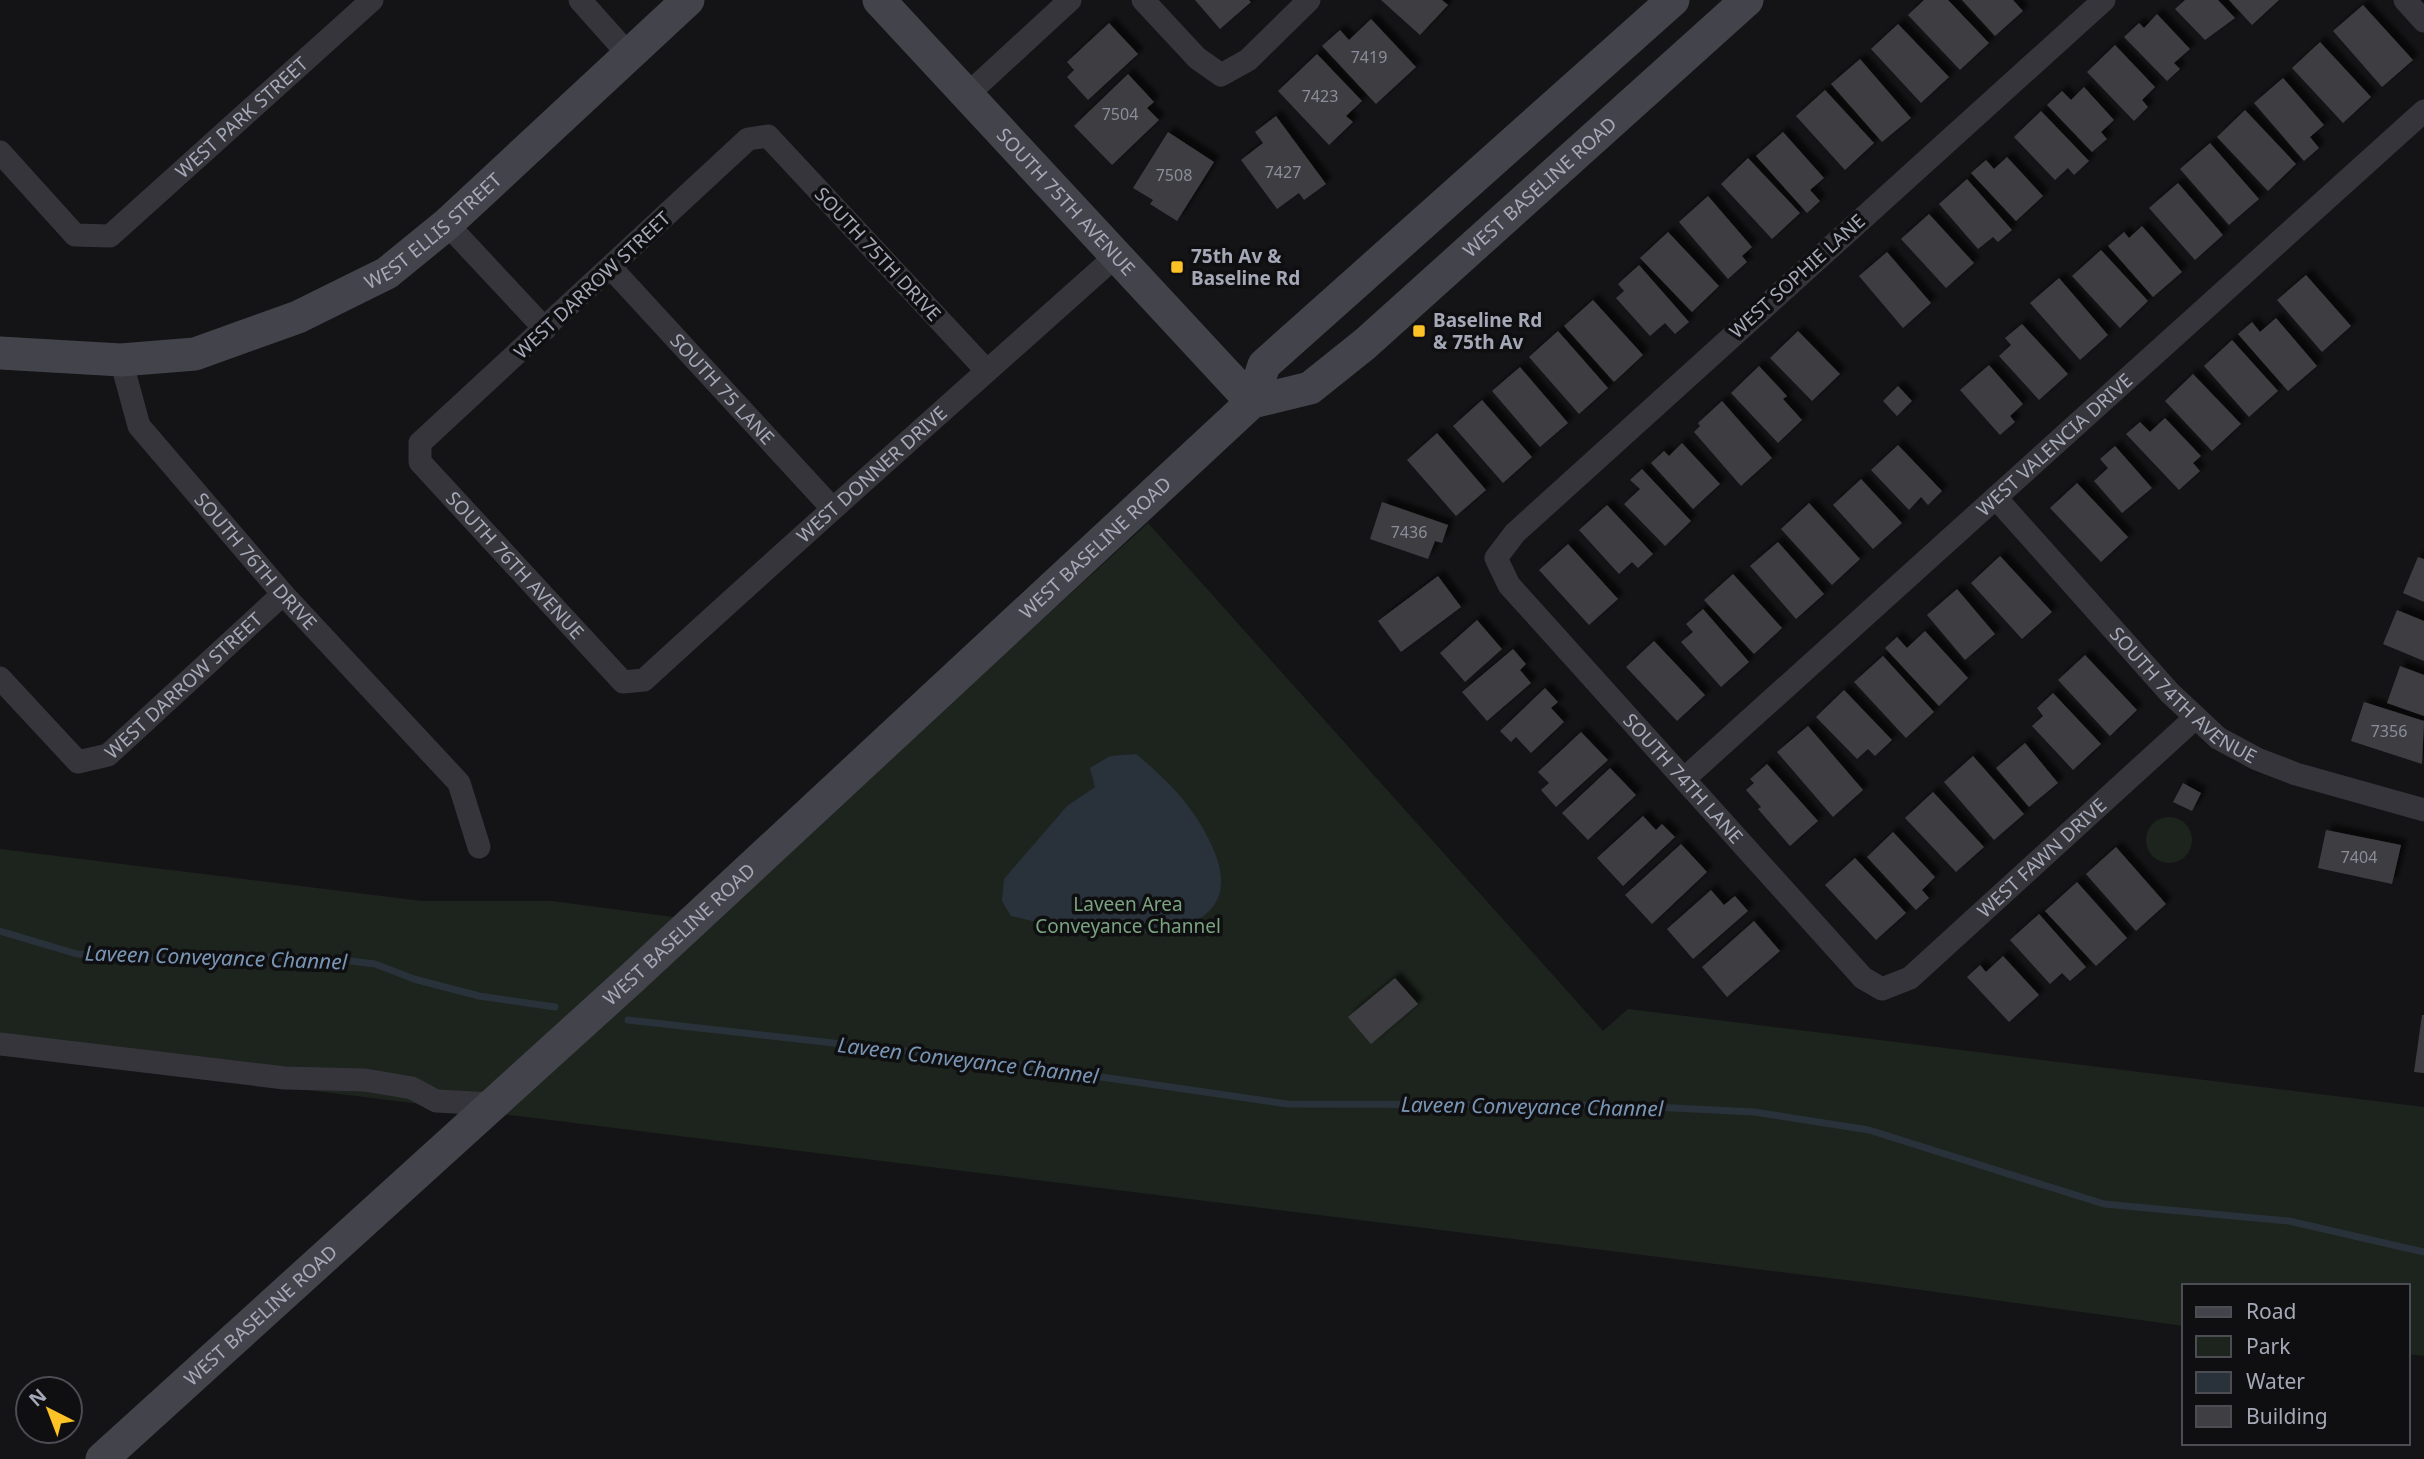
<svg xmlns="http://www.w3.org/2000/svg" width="2424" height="1459" font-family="'Noto Sans',sans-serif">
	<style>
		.green { fill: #1c241d }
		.water { fill: #29323a }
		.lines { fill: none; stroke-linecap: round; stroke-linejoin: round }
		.stream { stroke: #29323a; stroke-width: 7 }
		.building { fill: #3e3e43; filter: url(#shadow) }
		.street { stroke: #35353b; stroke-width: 23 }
		.secondary { stroke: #43444b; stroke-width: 33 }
		.poi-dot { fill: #fdc225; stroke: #0f0f11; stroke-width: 2.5 }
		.labels { text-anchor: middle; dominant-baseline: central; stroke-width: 7; stroke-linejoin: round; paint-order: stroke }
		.number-label { font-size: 16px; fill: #8b8e9a }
		.street-label { font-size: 19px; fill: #a5a9b7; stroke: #0f0f11 }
		.poi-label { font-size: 19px; font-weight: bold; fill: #a5a9b7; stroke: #0f0f11; text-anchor: start }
		.park-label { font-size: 19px; fill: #7aa380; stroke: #0f0f11 }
		.water-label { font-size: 21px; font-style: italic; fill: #7995b4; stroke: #0f0f11 }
	</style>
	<defs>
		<filter id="shadow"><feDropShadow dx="6" dy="-6" stdDeviation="2" flood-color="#0009"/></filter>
	</defs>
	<rect width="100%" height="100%" fill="#141416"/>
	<g class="green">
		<path d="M1148 523 1603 1031 1628 1009 2424 1107V1356L2408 1354V1286H2184V1326L1870 1283 0 1052V849L422 901H552L711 922Z"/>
		<circle cx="2169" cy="840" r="23"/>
	</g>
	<path class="water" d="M1136 754C1170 782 1198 811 1215 853 1250 942 1125 939 1069 930 1050 926 1030 920 1011 916L1002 901 1004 879 1067 806 1095 787 1090 768 1110 756Z"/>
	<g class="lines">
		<g class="stream">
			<path d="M0 931 77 954 127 958 317 957 375 964 414 979 479 996 555 1007"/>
			<path d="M628 1020 977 1059 1287 1104 1612 1105 1754 1112 1869 1130 2104 1204 2289 1221 2424 1252"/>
		</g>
	</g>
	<g class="building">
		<path d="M1195 0H1249L1251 2 1220 29Z"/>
		<path d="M1381 0H1442L1448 5 1420 35Z"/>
		<path d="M1924 0H1948L1989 43 1960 70 1908 15Z"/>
		<path d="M1962 0H2013L2023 11 1995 36Z"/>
		<path d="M2185 0H2218L2235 18 2205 40 2175 9Z"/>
		<path d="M2229 0H2279L2252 25Z"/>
		<path d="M2363 5 2413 60 2382 87 2333 31Z"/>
		<path d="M2157 14 2190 49 2174 63 2180 69 2167 81 2124 37 2139 23 2144 28Z"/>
		<path d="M1371 19 1416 67 1376 104 1322 46 1340 30 1349 40Z"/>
		<path d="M1109 23 1138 54 1088 100 1067 77 1074 70 1067 62Z"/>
		<path d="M1898 24 1949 77 1921 103 1871 49Z"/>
		<path d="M2320 42 2371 97 2343 123 2292 68Z"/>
		<path d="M2115 45 2155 87 2142 100 2148 107 2134 121 2087 72Z"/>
		<path d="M1317 54 1362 101 1346 116 1353 122 1329 145 1278 91Z"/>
		<path d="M1860 59 1911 118 1882 142 1831 84Z"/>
		<path d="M1128 74 1154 102 1147 108 1159 120 1112 165 1074 126Z"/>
		<path d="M2283 78 2324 125 2310 137 2319 148 2304 161 2254 103Z"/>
		<path d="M2084 87 2114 120 2101 132 2107 139 2092 152 2047 105 2062 91 2071 100Z"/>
		<path d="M1825 90 1874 143 1845 170 1796 116Z"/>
		<path d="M2245 110 2296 164 2268 191 2217 137Z"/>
		<path d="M2041 111 2089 161 2074 175 2068 168 2055 180 2014 137Z"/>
		<path d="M1276 116 1326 184 1304 200 1299 193 1277 209 1241 160 1263 143 1255 132Z"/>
		<path d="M1168 132 1214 162 1177 221 1150 204 1153 200 1133 188Z"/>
		<path d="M1783 132 1824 178 1810 190 1820 201 1807 213 1756 156Z"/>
		<path d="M2210 143 2259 199 2229 225 2180 169Z"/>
		<path d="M2007 157 2043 196 2016 221 1971 173 1986 160 1994 169Z"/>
		<path d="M1748 158 1800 213 1772 239 1721 184Z"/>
		<path d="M1967 179 2012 230 1998 242 1993 237 1978 249 1939 204Z"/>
		<path d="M2178 183 2223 235 2195 260 2149 208Z"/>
		<path d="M1708 196 1752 247 1742 256 1747 262 1728 279 1679 222Z"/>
		<path d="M1929 214 1974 263 1946 288 1901 239Z"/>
		<path d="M2142 226 2182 272 2153 297 2108 246 2124 232 2129 238Z"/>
		<path d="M1668 232 1719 286 1692 312 1640 258Z"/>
		<path d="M2101 250 2148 301 2120 328 2072 276Z"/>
		<path d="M1887 252 1931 303 1903 328 1859 276Z"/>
		<path d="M1639 265 1689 322 1675 334 1665 323 1650 336 1616 298 1624 291 1618 284Z"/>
		<path d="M2306 275 2351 326 2322 352 2277 300Z"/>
		<path d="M2059 278 2108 335 2080 360 2030 303Z"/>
		<path d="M1593 300 1643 355 1614 382 1564 326Z"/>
		<path d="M2276 318 2317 366 2288 391 2238 334 2252 322 2260 332Z"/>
		<path d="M2022 324 2068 374 2039 400 1999 356 2011 345 2005 338Z"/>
		<path d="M1558 331 1608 388 1579 414 1529 357Z"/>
		<path d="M1798 331 1840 374 1812 401 1770 358Z"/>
		<path d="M2232 340 2278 391 2249 417 2204 366Z"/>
		<path d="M1989 365 2023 404 2010 416 2015 422 2000 435 1960 390Z"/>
		<path d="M1759 366 1787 396 1783 399 1802 420 1778 443 1731 393Z"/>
		<path d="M1520 367 1568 423 1540 447 1492 391Z"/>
		<path d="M2193 374 2241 424 2212 451 2165 401Z"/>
		<path d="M1898 386 1912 401 1897 416 1883 401Z"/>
		<path d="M1482 400 1532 457 1503 483 1453 426Z"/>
		<path d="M1722 401 1772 458 1741 486 1694 432 1700 426 1698 423Z"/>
		<path d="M2165 418 2201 456 2193 463 2200 471 2179 490 2126 434 2140 422 2150 432Z"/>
		<path d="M1437 433 1486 490 1456 516 1407 460Z"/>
		<path d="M1682 443 1720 484 1693 509 1651 463 1664 451 1669 456Z"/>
		<path d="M1898 445 1942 491 1928 505 1921 497 1909 510 1871 470Z"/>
		<path d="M2115 446 2152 488 2122 513 2094 481 2108 468 2100 459Z"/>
		<path d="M1642 469 1691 521 1665 546 1624 504 1640 489 1630 480Z"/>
		<path d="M1861 479 1902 523 1873 549 1833 505Z"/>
		<path d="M2077 483 2128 537 2101 562 2050 508Z"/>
		<path d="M1382 502 1448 525 1442 543 1435 541 1428 559 1370 539Z"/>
		<path d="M1809 503 1860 559 1832 585 1781 529Z"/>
		<path d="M1607 505 1653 554 1638 568 1632 562 1619 574 1579 530Z"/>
		<path d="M1778 542 1824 594 1796 619 1750 566Z"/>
		<path d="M1568 544 1618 599 1589 625 1539 570Z"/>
		<path d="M2000 556 2052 612 2022 639 1971 583Z"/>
		<path d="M2418 557 2424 559V602L2403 593Z"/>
		<path d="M1733 574 1782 628 1754 654 1704 600Z"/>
		<path d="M1438 576 1461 607 1401 652 1378 621Z"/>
		<path d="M1957 589 1995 634 1965 660 1927 615Z"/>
		<path d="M1703 609 1749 662 1721 687 1681 642 1693 632 1686 624Z"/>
		<path d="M2397 610 2424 621V661L2383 644Z"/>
		<path d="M1477 620 1502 649 1465 682 1440 653Z"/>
		<path d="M1925 631 1968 678 1939 706 1885 648 1897 637 1907 648Z"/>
		<path d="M1654 641 1705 695 1677 721 1626 667Z"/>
		<path d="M1513 649 1526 664 1520 670 1531 683 1487 721 1462 692Z"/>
		<path d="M2085 655 2137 710 2110 736 2058 680Z"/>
		<path d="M1883 656 1934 712 1906 738 1854 682Z"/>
		<path d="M2400 666 2424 675V716L2387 703Z"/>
		<path d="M1545 688 1558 702 1551 708 1564 722 1531 753 1516 737 1511 742 1500 731Z"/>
		<path d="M1844 690 1892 740 1875 756 1868 749 1857 759 1816 717Z"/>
		<path d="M2053 693 2101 744 2073 770 2032 726 2043 716 2037 708Z"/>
		<path d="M2364 702 2424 721 2422 764 2351 741Z"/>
		<path d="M1808 726 1863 790 1833 817 1777 752Z"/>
		<path d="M1581 732 1608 760 1556 807 1541 790 1549 783 1538 772Z"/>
		<path d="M2025 743 2058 783 2029 807 1996 768Z"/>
		<path d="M1973 756 2024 814 1994 840 1944 782Z"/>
		<path d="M1767 764 1818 821 1790 846 1758 809 1761 807 1746 790 1754 783 1750 779Z"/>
		<path d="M1610 768 1636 795 1588 840 1562 813Z"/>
		<path d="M2183 783 2201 793 2192 811 2173 802Z"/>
		<path d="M1933 792 1984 847 1956 872 1905 818Z"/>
		<path d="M1643 816 1656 830 1662 824 1675 837 1623 886 1597 858Z"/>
		<path d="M2326 830 2401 845 2392 884 2318 868Z"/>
		<path d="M1893 832 1935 877 1922 890 1929 898 1916 910 1867 857Z"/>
		<path d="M1681 844 1707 872 1652 924 1625 895Z"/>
		<path d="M2116 847 2166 904 2136 931 2086 874Z"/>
		<path d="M1855 858 1906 913 1876 940 1825 885Z"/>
		<path d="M2077 882 2127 938 2096 966 2045 911Z"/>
		<path d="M1711 890 1724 905 1735 896 1748 911 1693 959 1667 929Z"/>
		<path d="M2039 914 2086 967 2070 981 2062 973 2050 984 2010 940Z"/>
		<path d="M1754 921 1780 951 1727 997 1702 967Z"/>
		<path d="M2003 956 2039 995 2009 1022 1967 977 1980 965 1986 972Z"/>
		<path d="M1395 978 1418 1004 1371 1044 1348 1017Z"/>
		<path d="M2422 1015H2424V1073L2414 1072Z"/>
	</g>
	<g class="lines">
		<g class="street">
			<path d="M580 0 629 55"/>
			<path d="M1143 0 1197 58 1221 75 1248 60 1309 0"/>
			<path id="s1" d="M2104 0 1515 533 1496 558 1509 585 1863 978 1882 989 1910 978 2195 718"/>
			<path d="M2405 0 2424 21"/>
			<path d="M967 95 1070 0"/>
			<path id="s2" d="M0 152 75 235 110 236 372 0"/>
			<path d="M447 224 545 329"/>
			<path id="s3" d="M612 269 832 508"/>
			<path id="s4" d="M121 360 139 426 283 594 459 783 479 847"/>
			<path id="s5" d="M987 371 768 136 748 139 420 443V462L623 682 644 680C800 537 958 397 1116 256"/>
			<path id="s6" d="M1996 498 2170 693 2218 738 2257 759 2296 774 2424 810"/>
			<path id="s7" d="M0 678 78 762 108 755 283 594"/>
			<path id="s8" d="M1684 779 2424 111"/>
			<path d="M0 1044 285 1078 365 1080 412 1088 436 1101 494 1104"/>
		</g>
		<g class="secondary">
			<path id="s9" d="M879 0 1252 402"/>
			<path id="s10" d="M0 353 121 360 195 354 298 317 387 273 447 224 688 0"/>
			<path d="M1252 402 1264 365 1673 0"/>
			<path id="s11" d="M102 1459 632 978 1252 402 1310 388 1365 344 1747 0"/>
		</g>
	</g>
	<g class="poi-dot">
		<rect x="1170" y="260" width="14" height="14" rx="3.5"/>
		<rect x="1412" y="324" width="14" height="14" rx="3.5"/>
	</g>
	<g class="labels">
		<g class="number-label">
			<text x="1369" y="57">7419</text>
			<text x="1320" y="96">7423</text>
			<text x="1120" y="114">7504</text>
			<text x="1283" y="172">7427</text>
			<text x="1174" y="175">7508</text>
			<text x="1409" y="532">7436</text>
			<text x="2389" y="731">7356</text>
			<text x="2359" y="857">7404</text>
		</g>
		<g class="street-label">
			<text stroke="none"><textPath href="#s2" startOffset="324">WEST PARK STREET</textPath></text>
			<text stroke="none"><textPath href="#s11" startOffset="1927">WEST BASELINE ROAD</textPath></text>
			<text stroke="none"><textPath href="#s9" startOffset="275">SOUTH 75TH AVENUE</textPath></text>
			<text stroke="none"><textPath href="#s10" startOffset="466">WEST ELLIS STREET</textPath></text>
			<text transform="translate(878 254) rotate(47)">SOUTH 75TH DRIVE</text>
			<text transform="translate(1797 276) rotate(-42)">WEST SOPHIE LANE</text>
			<text transform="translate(592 285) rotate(-43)">WEST DARROW STREET</text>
			<text stroke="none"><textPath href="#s3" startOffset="163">SOUTH 75 LANE</textPath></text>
			<text stroke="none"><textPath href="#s8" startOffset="499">WEST VALENCIA DRIVE</textPath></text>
			<text stroke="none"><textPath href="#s5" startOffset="1435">WEST DONNER DRIVE</textPath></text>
			<text stroke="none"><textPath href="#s11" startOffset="1348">WEST BASELINE ROAD</textPath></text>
			<text stroke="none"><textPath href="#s4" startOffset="247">SOUTH 76TH DRIVE</textPath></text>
			<text stroke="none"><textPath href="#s5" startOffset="948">SOUTH 76TH AVENUE</textPath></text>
			<text stroke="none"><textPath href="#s7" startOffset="248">WEST DARROW STREET</textPath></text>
			<text stroke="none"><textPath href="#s6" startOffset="273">SOUTH 74TH AVENUE</textPath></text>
			<text stroke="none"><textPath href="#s1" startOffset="1116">SOUTH 74TH LANE</textPath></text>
			<text stroke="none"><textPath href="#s1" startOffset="1615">WEST FAWN DRIVE</textPath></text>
			<text stroke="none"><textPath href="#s11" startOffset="780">WEST BASELINE ROAD</textPath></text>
			<text stroke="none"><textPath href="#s11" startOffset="214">WEST BASELINE ROAD</textPath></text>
		</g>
		<g class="poi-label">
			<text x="1191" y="256">75th Av &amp;<tspan x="1191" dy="22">Baseline Rd</tspan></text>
			<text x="1433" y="320">Baseline Rd<tspan x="1433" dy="22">&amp; 75th Av</tspan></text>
		</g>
		<g class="park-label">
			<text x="1128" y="904">Laveen Area<tspan x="1128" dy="22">Conveyance Channel</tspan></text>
		</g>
		<g class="water-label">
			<text transform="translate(216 957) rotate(2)">Laveen Conveyance Channel</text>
			<text transform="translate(968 1060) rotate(7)">Laveen Conveyance Channel</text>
			<text transform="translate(1532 1106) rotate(1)">Laveen Conveyance Channel</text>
		</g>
	</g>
	<rect x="2182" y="1284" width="228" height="161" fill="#0f0f11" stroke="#4b4d53" stroke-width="2"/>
	<rect x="2196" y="1307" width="35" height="10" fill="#43444b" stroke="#4b4d53" stroke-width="2"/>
	<text x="2246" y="1319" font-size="21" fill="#a5a9b7">Road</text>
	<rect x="2196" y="1336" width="35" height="21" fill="#1c241d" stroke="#4b4d53" stroke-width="2"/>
	<text x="2246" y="1354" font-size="21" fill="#a5a9b7">Park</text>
	<rect x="2196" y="1372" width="35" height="21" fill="#29323a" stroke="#4b4d53" stroke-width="2"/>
	<text x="2246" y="1389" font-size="21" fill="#a5a9b7">Water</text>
	<rect x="2196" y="1406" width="35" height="21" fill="#3e3e43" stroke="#4b4d53" stroke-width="2"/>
	<text x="2246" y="1424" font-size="21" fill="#a5a9b7">Building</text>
	<g transform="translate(49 1410) rotate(318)"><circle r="33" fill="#0f0f11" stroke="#4b4d53" stroke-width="2"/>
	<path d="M0-5L12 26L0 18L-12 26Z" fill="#fdc225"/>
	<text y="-10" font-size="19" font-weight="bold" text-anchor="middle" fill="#a5a9b7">N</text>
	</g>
</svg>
